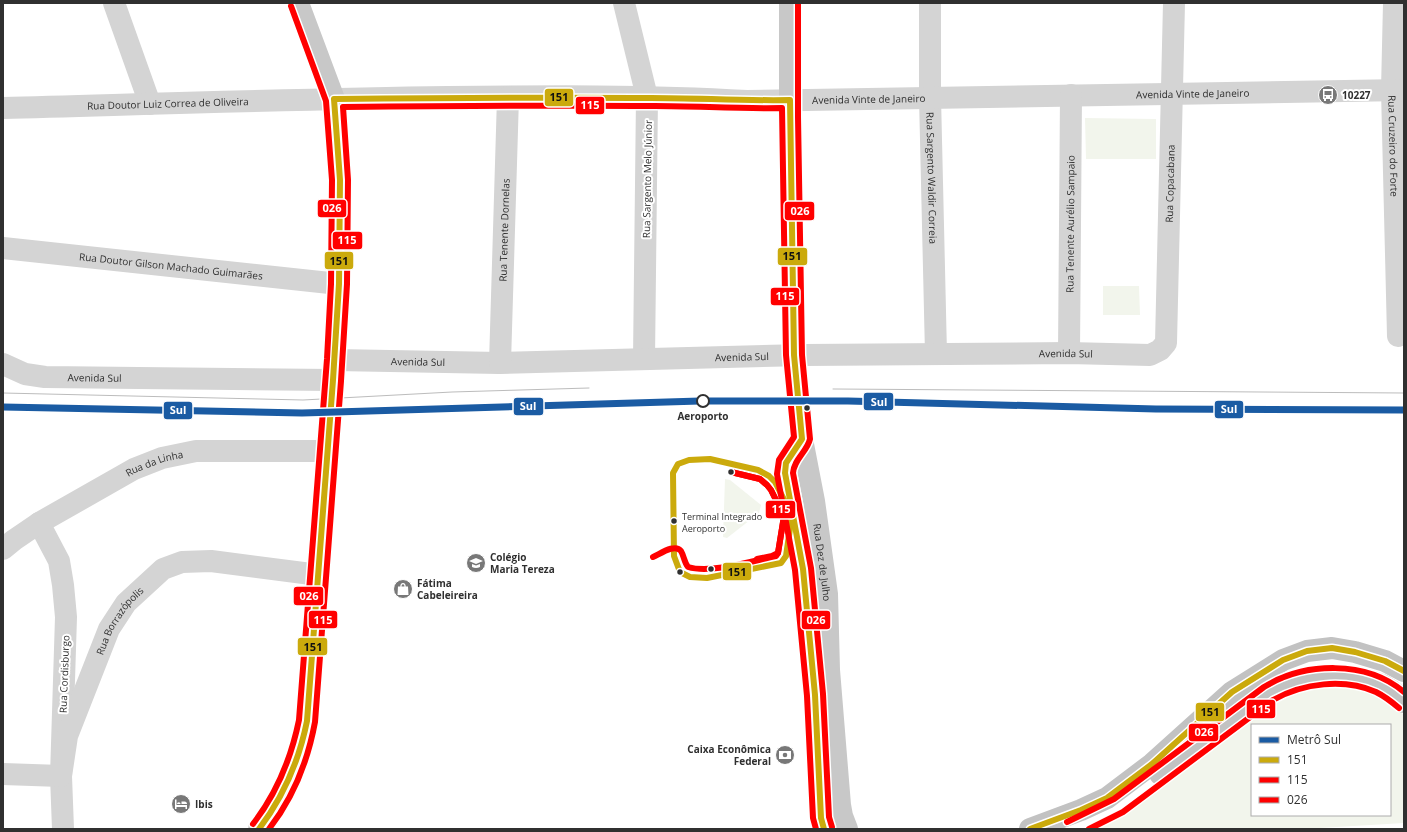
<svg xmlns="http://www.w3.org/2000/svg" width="1407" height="832" font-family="'Open Sans',sans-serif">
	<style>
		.green { fill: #f2f5ec; fill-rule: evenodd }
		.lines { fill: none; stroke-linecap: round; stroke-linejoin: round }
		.major-tunnel { stroke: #d6d6d6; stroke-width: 22; stroke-dasharray: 22 11; stroke-linecap: butt }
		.minor { stroke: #d4d4d4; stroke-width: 22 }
		.major { stroke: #c8c8c8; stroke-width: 22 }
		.highway { stroke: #c2c2c2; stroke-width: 22 }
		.tram { stroke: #bcbcbc; stroke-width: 1 }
		.bus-1-casing { stroke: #fff; stroke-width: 9 }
		.bus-2-casing { stroke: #fff; stroke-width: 9 }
		.bus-3-casing { stroke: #fff; stroke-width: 9 }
		.bus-1 { stroke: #cbaa0c; stroke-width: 6 }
		.bus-2 { stroke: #f00; stroke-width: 6 }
		.bus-3 { stroke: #f00; stroke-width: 6 }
		.metro-1-casing { stroke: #fff; stroke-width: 10 }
		.metro-1 { stroke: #1a5ba3; stroke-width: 7 }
		.stop-dot { fill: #fff; stroke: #303030; stroke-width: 2 }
		.bus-dot { fill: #303030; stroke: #fff; stroke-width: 1.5 }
		.labels { text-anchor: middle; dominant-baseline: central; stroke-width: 4; stroke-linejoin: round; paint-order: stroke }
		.bus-label { font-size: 9px; fill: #303030; stroke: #fff; text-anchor: start }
		.street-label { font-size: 10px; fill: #303030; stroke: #fff }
		.poi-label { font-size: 10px; font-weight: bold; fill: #303030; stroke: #fff; text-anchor: start }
		.stop-label { font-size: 10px; font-weight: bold; fill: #303030; stroke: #fff }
		.line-badge { stroke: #fff; stroke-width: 1.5 }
		.badge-label { font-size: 11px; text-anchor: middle; font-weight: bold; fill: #fff }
		.pale-badge-label { font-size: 11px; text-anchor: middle; font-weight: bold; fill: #111 }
	</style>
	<rect width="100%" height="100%" fill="#fff"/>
	<g class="green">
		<path d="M1085 118 1156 119V159H1086Z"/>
		<path d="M1103 286H1139L1140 315H1103Z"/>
		<path d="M725 479 730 480 761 505 759 513 727 538 723 537Z"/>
		<path d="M1331 686 1358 689 1384 699 1404 715V823L1303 829H1089L1132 808 1239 724 1274 701 1308 687ZM1252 725H1390V815H1252Z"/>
	</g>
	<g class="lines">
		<path class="major-tunnel" d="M795 375 802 439"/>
		<g class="minor">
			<path d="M114 3 150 104"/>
			<path d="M624 3 647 97 644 359"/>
			<path id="s1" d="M930 3V97L936 354"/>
			<path id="s2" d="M1394 3 1392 90 1398 336"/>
			<path id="s3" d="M3 108C151 104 299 99 448 97 547 96 647 95 747 101L1404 90"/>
			<path id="s4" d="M3 248 339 284"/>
			<path id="s5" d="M1069 353 1071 95"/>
			<path id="s6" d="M335 360 500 363 804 355 1069 353 1150 355 1160 350 1166 343 1174 3"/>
			<path id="s7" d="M500 363 508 97"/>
			<path id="s8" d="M3 364 25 374 45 377 333 380"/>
			<path d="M39 523 59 561 63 585 66 617 61 776 63 829"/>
			<path id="s9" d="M3 549 14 540 39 523 134 469 162 458 196 451H327"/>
			<path id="s10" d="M3 774 61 776 67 736 109 629 126 603 163 569 182 562 211 561 319 575"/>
		</g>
		<g class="major">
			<path d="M790 3V117L794 355 795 375"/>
			<path id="s11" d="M802 439 814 501 827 594 829 670 840 805 842 816 847 829"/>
			<path d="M259 829C285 798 300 759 307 721L335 360 339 284 340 180 334 99 298 3"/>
		</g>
		<g class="highway">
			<path d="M1160 774C1184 756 1209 738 1233 719 1251 706 1268 691 1289 683 1315 673 1357 675 1382 685 1390 689 1398 695 1404 702"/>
			<path d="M1030 829 1081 810 1107 798 1152 764 1232 692 1283 660 1307 651 1332 648 1355 652 1385 661 1404 671"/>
		</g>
		<g class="tram">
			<path d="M833 389 1404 393"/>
			<path d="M3 393 303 400 452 392 589 388"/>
		</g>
		<g class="bus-1-casing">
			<g id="bus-1">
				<path d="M710 459 758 470 769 476 775 482 792 515 786 556 781 563 707 578 690 577 680 572 674 556 673 473 678 464 689 460Z"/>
				<path d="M259 829C284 796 299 761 307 721L333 380 339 284 340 180 334 99C440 98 545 97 651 98 698 98 744 101 790 100L794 355 802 439 786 463 785 473 803 569 815 695 821 818 824 829"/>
				<path d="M1030 829 1081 810 1107 798 1152 764 1232 692 1283 660 1307 651 1332 648 1355 652 1385 661 1404 671"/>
			</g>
		</g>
		<g class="bus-2-casing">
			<g id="bus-2">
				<path d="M731 472 760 479 767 485 771 490 784 516 778 553 772 556 757 559"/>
				<path d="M269 829C293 798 308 760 315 722L341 381 347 284 348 180 343 107C447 106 551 105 655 106 697 106 740 109 782 108L786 355 794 437 779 460 777 474 795 570 807 696 813 818 816 829"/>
				<path d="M1089 829 1123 812 1273 700C1303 683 1344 678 1376 692 1384 696 1392 702 1399 708"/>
			</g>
		</g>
		<g class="bus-3-casing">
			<g id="bus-3">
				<path d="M798 3V117L802 355 810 439C807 452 794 459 793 473L811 568 823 694 829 817 832 827"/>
				<path d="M653 557C660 554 675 543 681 551 684 556 684 562 688 567 711 574 752 561 776 556L778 553 784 516 771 490 767 485 760 479 731 472"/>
				<path d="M1067 822 1114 799 1264 687C1305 662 1366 660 1404 692"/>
				<path d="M253 824C277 793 291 759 299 720L327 359 331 284 332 180 326 101 291 6"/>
			</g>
		</g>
		<use href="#bus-1" class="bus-1"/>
		<use href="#bus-2" class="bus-2"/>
		<use href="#bus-3" class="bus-3"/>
		<g class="metro-1-casing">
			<path id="metro-1" d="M3 407 302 413 700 401H848L1156 409 1404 410"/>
		</g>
		<use href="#metro-1" class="metro-1"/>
	</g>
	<defs>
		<g id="bus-disc" transform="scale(1)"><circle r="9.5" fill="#787878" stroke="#fff"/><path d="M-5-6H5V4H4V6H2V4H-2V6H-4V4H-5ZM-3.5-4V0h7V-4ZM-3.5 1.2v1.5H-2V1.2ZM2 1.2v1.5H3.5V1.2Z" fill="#fff"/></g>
		<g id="school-disc" transform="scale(1)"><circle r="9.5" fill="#787878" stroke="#fff"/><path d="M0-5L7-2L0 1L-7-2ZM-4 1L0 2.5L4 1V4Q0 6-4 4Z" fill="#fff"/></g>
		<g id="shop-disc" transform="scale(1)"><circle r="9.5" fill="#787878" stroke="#fff"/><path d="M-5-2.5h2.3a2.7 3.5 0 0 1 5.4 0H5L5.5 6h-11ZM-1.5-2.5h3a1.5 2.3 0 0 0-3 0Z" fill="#fff"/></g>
		<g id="bank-disc" transform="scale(1)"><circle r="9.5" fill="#787878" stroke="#fff"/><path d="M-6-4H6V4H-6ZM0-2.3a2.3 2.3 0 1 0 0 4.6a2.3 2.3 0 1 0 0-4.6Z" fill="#fff"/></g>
		<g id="hotel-disc" transform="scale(1)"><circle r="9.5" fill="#787878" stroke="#fff"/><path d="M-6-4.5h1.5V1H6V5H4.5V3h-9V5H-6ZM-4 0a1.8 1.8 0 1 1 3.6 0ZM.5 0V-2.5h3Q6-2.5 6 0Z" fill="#fff"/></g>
	</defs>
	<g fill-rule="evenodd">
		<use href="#bus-disc" x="1328" y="95"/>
		<use href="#school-disc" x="476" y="563"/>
		<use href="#shop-disc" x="403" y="589"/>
		<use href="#bank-disc" x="785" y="755"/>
		<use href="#hotel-disc" x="181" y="804"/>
	</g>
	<circle class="stop-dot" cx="703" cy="401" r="6"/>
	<g class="bus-dot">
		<circle cx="807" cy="408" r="3.5"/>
		<circle cx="731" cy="472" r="3.5"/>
		<circle cx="674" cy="521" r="3.5"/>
		<circle cx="711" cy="569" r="3.5"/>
		<circle cx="680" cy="572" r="3.5"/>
	</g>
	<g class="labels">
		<g class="bus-label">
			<text x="682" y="516">Terminal Integrado<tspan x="682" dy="12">Aeroporto</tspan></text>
		</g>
		<g class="street-label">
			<text stroke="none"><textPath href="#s3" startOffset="1190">Avenida Vinte de Janeiro</textPath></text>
			<text stroke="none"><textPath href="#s3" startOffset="866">Avenida Vinte de Janeiro</textPath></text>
			<text stroke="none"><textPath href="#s3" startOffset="165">Rua Doutor Luiz Correa de Oliveira</textPath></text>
			<text stroke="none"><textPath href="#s2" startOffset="143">Rua Cruzeiro do Forte</textPath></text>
			<text stroke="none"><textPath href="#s1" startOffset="175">Rua Sargento Waldir Correia</textPath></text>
			<text transform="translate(647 179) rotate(-89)">Rua Sargento Melo Júnior</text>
			<text stroke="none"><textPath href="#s6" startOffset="995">Rua Copacabana</textPath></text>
			<text stroke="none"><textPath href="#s5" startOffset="129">Rua Tenente Aurélio Sampaio</textPath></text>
			<text stroke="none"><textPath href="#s7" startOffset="133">Rua Tenente Dornelas</textPath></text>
			<text stroke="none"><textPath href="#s4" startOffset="169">Rua Doutor Gilson Machado Guimarães</textPath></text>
			<text stroke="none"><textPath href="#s6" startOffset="731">Avenida Sul</textPath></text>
			<text stroke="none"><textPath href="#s6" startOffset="407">Avenida Sul</textPath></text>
			<text stroke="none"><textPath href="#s6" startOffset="83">Avenida Sul</textPath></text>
			<text stroke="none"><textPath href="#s8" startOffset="94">Avenida Sul</textPath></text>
			<text stroke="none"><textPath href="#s9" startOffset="175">Rua da Linha</textPath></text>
			<text stroke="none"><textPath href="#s11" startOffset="125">Rua Dez de Julho</textPath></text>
			<text stroke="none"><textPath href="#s10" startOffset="226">Rua Borrazópolis</textPath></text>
			<text transform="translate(64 674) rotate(-88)">Rua Cordisburgo</text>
		</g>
		<g class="poi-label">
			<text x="1342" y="95">10227</text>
			<text x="490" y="557">Colégio<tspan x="490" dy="12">Maria Tereza</tspan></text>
			<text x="417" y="583">Fátima<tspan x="417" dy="12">Cabeleireira</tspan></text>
			<text x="771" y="749" text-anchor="end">Caixa Econômica<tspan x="771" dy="12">Federal</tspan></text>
			<text x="195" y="804">Ibis</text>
		</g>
		<g class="stop-label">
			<text x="703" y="416">Aeroporto</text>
		</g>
	</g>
	<g class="line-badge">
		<rect x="544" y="88" width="30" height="19" rx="4" fill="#cbaa0c"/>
		<rect x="575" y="96" width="30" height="19" rx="4" fill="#f00"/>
		<rect x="317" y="199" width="30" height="19" rx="4" fill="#f00"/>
		<rect x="784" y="201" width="31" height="20" rx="4" fill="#f00"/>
		<rect x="332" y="231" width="31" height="19" rx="4" fill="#f00"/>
		<rect x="777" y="247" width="31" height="19" rx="4" fill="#cbaa0c"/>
		<rect x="324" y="251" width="30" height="19" rx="4" fill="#cbaa0c"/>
		<rect x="770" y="287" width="30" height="19" rx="4" fill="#f00"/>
		<rect x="863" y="392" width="31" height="19" rx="4" fill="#1a5ba3"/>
		<rect x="513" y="397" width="31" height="19" rx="4" fill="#1a5ba3"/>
		<rect x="1214" y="400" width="30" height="19" rx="4" fill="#1a5ba3"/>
		<rect x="163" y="401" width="30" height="19" rx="4" fill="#1a5ba3"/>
		<rect x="765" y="500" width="31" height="19" rx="4" fill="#f00"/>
		<rect x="722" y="562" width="30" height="19" rx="4" fill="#cbaa0c"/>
		<rect x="293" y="586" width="31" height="20" rx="4" fill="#f00"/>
		<rect x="308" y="610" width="30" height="19" rx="4" fill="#f00"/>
		<rect x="801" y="610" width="30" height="20" rx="4" fill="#f00"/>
		<rect x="297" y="637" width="31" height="19" rx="4" fill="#cbaa0c"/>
		<rect x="1246" y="699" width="30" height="20" rx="4" fill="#f00"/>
		<rect x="1195" y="702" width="30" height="20" rx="4" fill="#cbaa0c"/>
		<rect x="1188" y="723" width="31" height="19" rx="4" fill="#f00"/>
	</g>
	<g class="badge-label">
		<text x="590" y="109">115</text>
		<text x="332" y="212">026</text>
		<text x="800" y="215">026</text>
		<text x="347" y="244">115</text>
		<text x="785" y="300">115</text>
		<text x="879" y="406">Sul</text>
		<text x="528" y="410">Sul</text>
		<text x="1229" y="413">Sul</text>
		<text x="178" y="414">Sul</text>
		<text x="781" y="513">115</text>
		<text x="309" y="600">026</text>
		<text x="323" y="624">115</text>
		<text x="816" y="624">026</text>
		<text x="1261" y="713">115</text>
		<text x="1204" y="736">026</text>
	</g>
	<g class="pale-badge-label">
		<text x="559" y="101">151</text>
		<text x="792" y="260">151</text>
		<text x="339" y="265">151</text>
		<text x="737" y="576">151</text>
		<text x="313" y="651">151</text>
		<text x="1210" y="716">151</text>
	</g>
	<rect width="1407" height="832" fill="none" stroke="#303030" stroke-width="8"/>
	<rect x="1251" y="724" width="140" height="92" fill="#ffffff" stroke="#acacac"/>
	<rect x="1259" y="737" width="20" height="6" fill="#1a5ba3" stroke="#acacac"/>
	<text x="1287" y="744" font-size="12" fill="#303030">Metrô Sul</text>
	<rect x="1259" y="757" width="20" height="6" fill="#cbaa0c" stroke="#acacac"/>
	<text x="1287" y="764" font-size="12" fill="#303030">151</text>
	<rect x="1259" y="777" width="20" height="6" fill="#ff0000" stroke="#acacac"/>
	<text x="1287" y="784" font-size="12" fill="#303030">115</text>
	<rect x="1259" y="797" width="20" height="6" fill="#ff0000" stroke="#acacac"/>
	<text x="1287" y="804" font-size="12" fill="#303030">026</text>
</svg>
